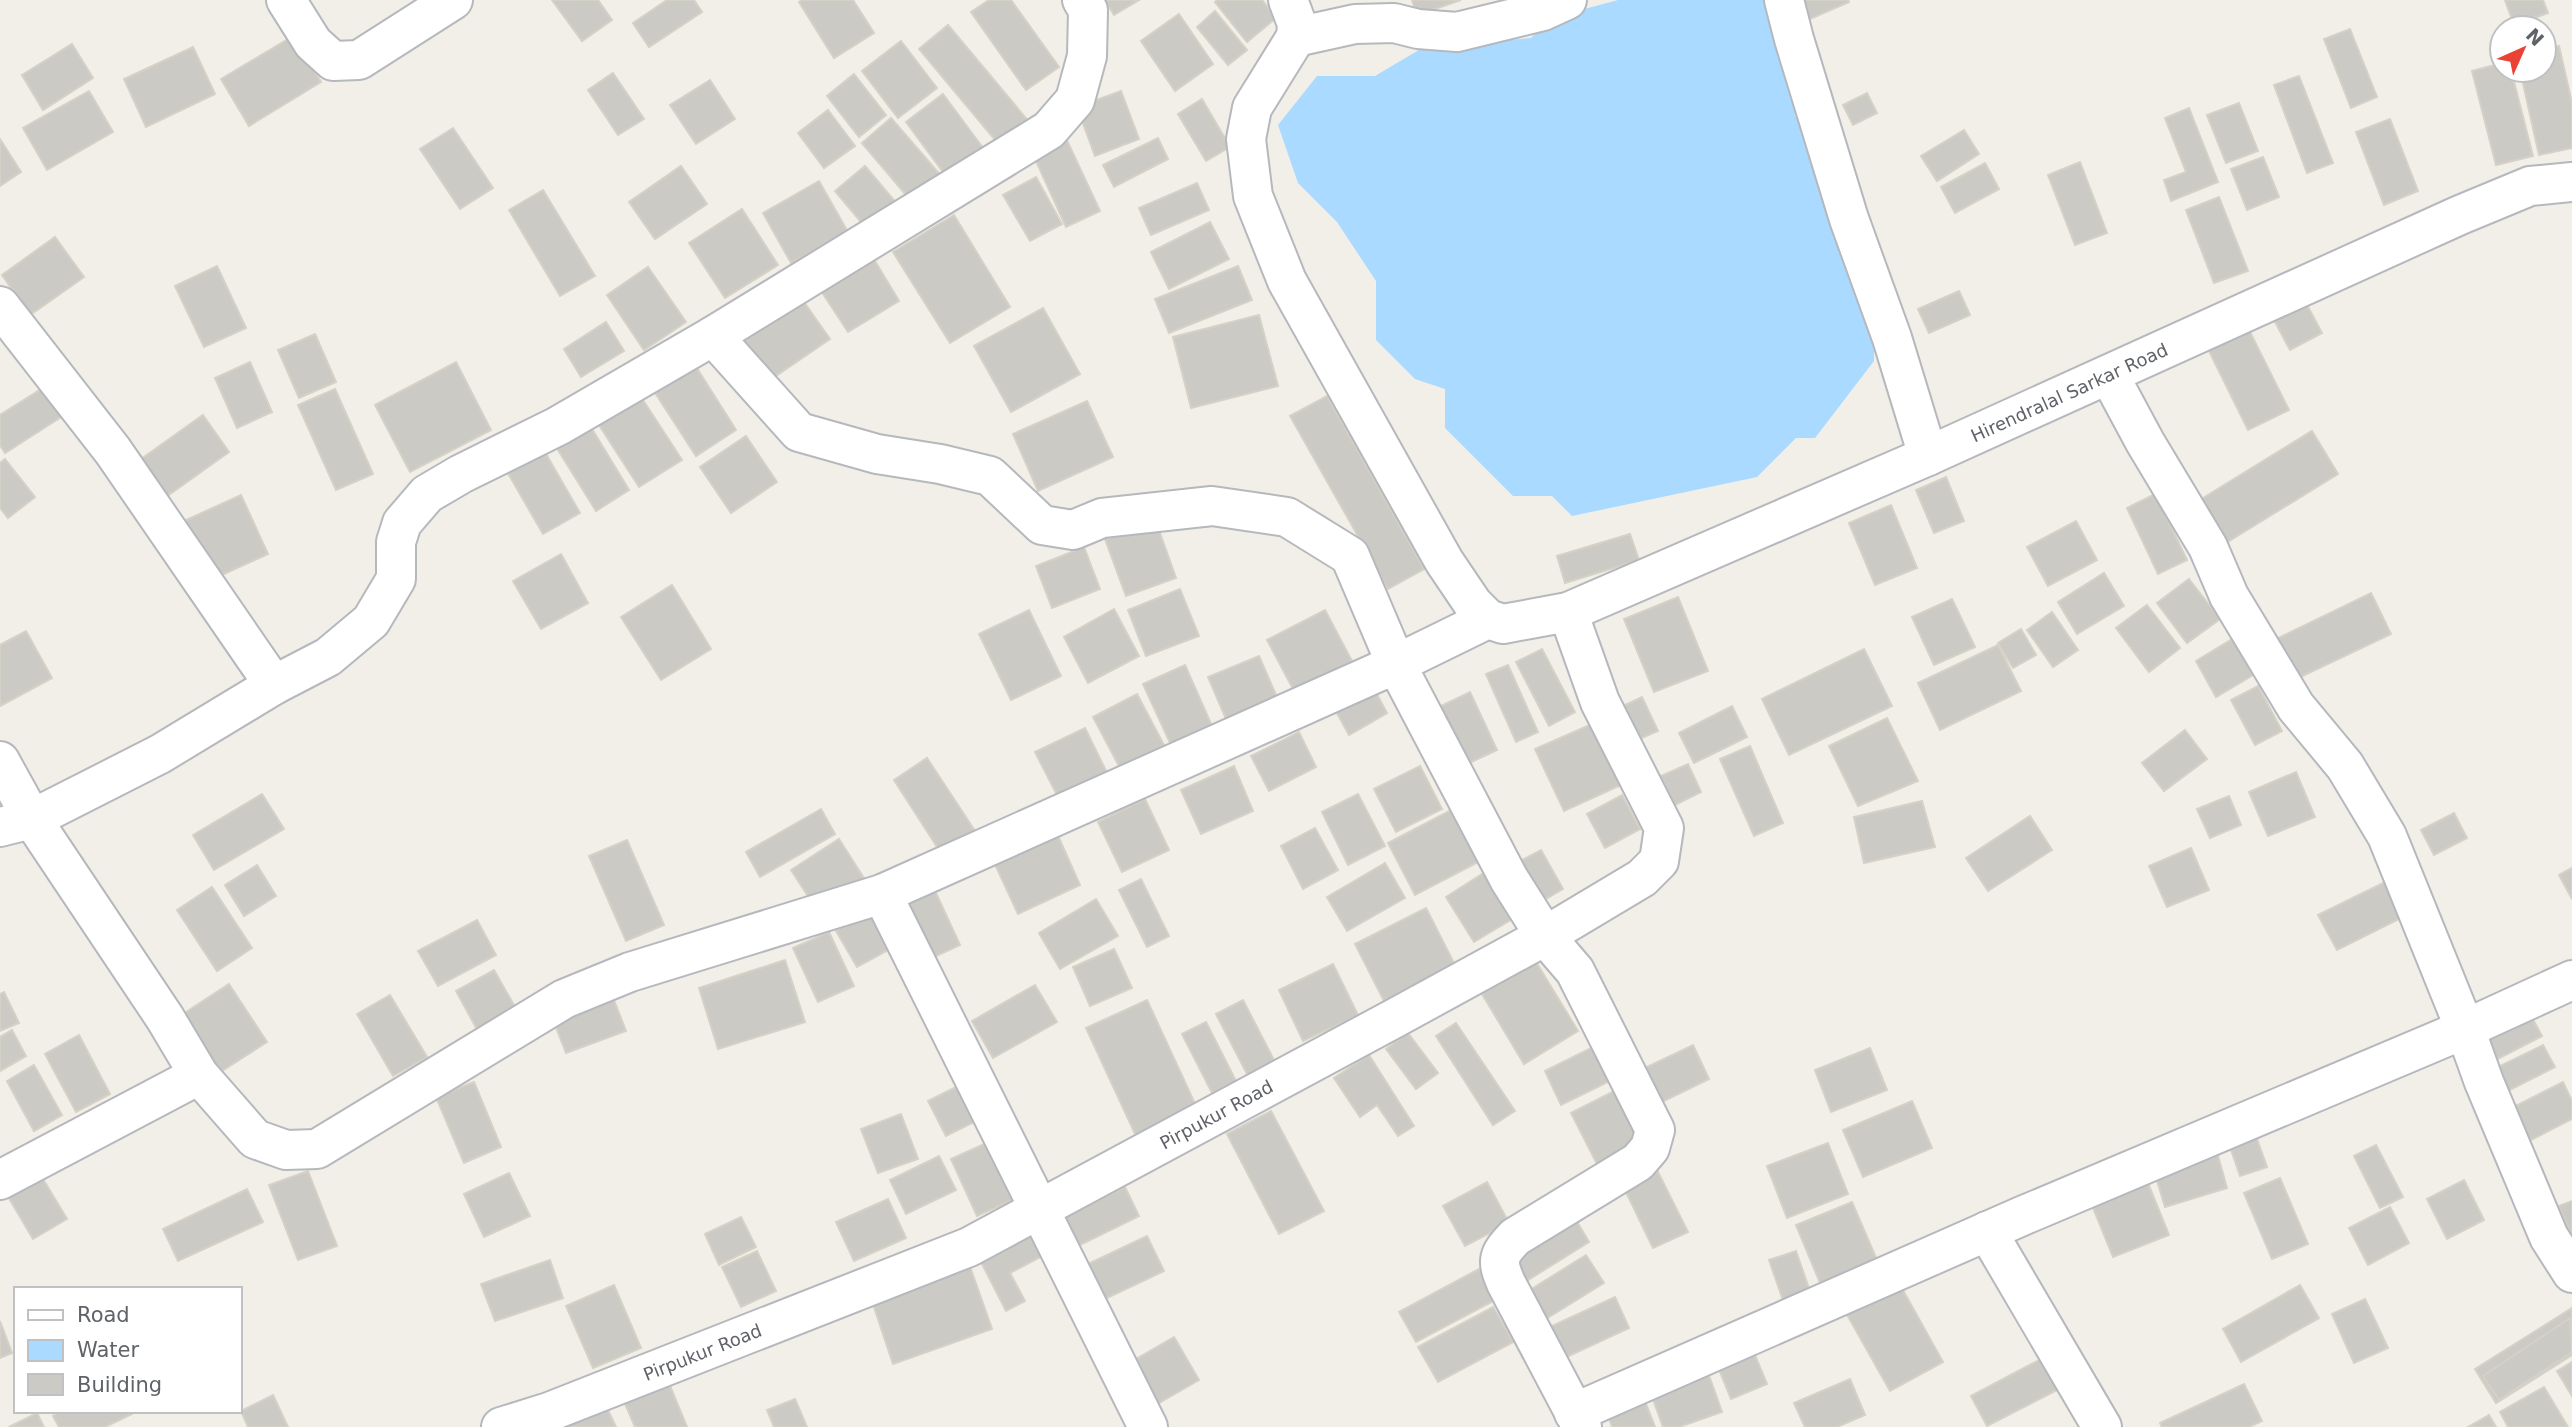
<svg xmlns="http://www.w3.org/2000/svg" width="2572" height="1427" font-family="'DejaVu Sans',sans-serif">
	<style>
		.water { fill: #aadaff }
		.building { fill: #cccac5; stroke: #d6d1c6; stroke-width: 2 }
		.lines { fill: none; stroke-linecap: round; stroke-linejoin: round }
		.minor-casing { stroke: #b5b8bc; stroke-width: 42 }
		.minor { stroke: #fff; stroke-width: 38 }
		.labels { text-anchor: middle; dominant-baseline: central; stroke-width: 5; stroke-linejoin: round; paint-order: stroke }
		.street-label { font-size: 18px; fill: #5f6368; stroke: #fff }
	</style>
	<rect width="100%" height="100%" fill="#f1efe8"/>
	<path class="water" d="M1618 0H1775L1794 58 1795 116 1824 146 1874 292V361L1815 438H1796L1757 477 1572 516 1552 496H1513L1445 428V389L1415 379 1376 340V281L1337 222 1298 183 1278 125 1317 76H1375L1424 47 1531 38 1551 18Z"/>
	<g class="building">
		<path d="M552 0H598L612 20 582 41Z"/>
		<path d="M667 0H694L702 12 649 47 633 23Z"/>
		<path d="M802 0H853L874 33 834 58 799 2Z"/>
		<path d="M989 0H1011L1059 67 1026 90 971 12Z"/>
		<path d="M1105 0H1139L1114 15Z"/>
		<path d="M1217 0H1262L1276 18 1247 42 1215 2Z"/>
		<path d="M1412 0H1461L1417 15Z"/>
		<path d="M1801 0H1848L1849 2 1810 19Z"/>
		<path d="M2505 0H2543L2548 13 2514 25Z"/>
		<path d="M1215 11 1247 50 1228 65 1197 27Z"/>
		<path d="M1179 14 1213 64 1175 91 1141 41Z"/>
		<path d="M948 25 1030 123 1001 147 919 49Z"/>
		<path d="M2350 29 2377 97 2351 108 2324 39Z"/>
		<path d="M293 36 321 82 249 126 221 79Z"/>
		<path d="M901 41 937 88 898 118 862 71Z"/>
		<path d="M72 44 93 78 43 110 22 75Z"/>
		<path d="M2559 46 2572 103V148L2539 155 2520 70H2544V49Z"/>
		<path d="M193 47 215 94 146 127 124 79Z"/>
		<path d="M2502 63V70H2511L2533 156 2496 165 2472 71Z"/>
		<path d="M613 73 644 119 618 135 588 90Z"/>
		<path d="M854 74 886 115 859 137 827 96Z"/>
		<path d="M2299 76 2333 163 2307 173 2274 85Z"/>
		<path d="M710 80 735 119 696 144 670 105Z"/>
		<path d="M89 91 113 132 47 170 23 128Z"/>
		<path d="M1121 91 1139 139 1095 156 1077 107Z"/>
		<path d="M1867 93 1877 113 1853 125 1843 105Z"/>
		<path d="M943 94 986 152 949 180 906 122Z"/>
		<path d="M1202 99 1230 147 1206 161 1178 114Z"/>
		<path d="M2239 103 2258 151 2226 163 2207 115Z"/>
		<path d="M2189 108 2218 182 2171 201 2164 180 2186 172 2165 118Z"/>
		<path d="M828 110 855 146 824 168 798 133Z"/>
		<path d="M891 118 942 177 912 202 862 143Z"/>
		<path d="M2390 119 2418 191 2384 205 2356 132Z"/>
		<path d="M453 128 493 188 460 209 420 149Z"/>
		<path d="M1964 130 1979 154 1937 181 1921 156Z"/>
		<path d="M1064 134 1100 211 1066 227 1031 150Z"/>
		<path d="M1158 138 1168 159 1114 187 1103 165Z"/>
		<path d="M0 139 21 172 0 186Z"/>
		<path d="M2263 157 2279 197 2247 210 2231 169Z"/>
		<path d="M2080 162 2107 233 2075 245 2048 175Z"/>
		<path d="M1985 163 1999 189 1955 213 1941 187Z"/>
		<path d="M681 166 707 204 655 239 629 202Z"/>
		<path d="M865 166 897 204 867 229 835 191Z"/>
		<path d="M1036 177 1062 224 1030 241 1003 195Z"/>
		<path d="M819 181 848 232 791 263 763 213Z"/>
		<path d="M1197 183 1209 210 1151 235 1139 208Z"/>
		<path d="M543 190 595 276 560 296 509 210Z"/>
		<path d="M2219 197 2248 271 2214 283 2186 210Z"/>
		<path d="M742 209 778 265 725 298 689 243Z"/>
		<path d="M954 215 1010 307 950 343 893 252Z"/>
		<path d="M1210 222 1229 259 1169 289 1151 252Z"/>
		<path d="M55 237 84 277 30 315 2 275Z"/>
		<path d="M869 251 899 301 848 332 816 283Z"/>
		<path d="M217 266 246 328 204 347 175 286Z"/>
		<path d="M1238 266 1252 300 1169 333 1155 299Z"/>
		<path d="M648 267 686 322 644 350 607 295Z"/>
		<path d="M1959 291 1970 315 1929 333 1918 309Z"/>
		<path d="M797 292 830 339 767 382 735 334Z"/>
		<path d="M2306 303 2322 333 2290 350 2274 320Z"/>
		<path d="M1043 308 1080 374 1011 412 974 346Z"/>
		<path d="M1259 315 1278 386 1191 408 1173 337Z"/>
		<path d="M606 322 624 351 581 377 564 349Z"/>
		<path d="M2248 328 2289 410 2248 430 2207 347Z"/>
		<path d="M315 334 336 382 299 398 278 350Z"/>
		<path d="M250 362 272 412 237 428 215 378Z"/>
		<path d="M456 362 491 430 410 472 375 405Z"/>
		<path d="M693 362 736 430 696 456 652 388Z"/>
		<path d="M51 383 69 412 5 453 0 445V415Z"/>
		<path d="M335 389 373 474 336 490 298 405Z"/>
		<path d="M1327 396 1424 569 1388 589 1290 416Z"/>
		<path d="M641 397 682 460 639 487 599 425Z"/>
		<path d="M1087 401 1113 457 1038 491 1013 434Z"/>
		<path d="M203 415 229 452 163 499 137 462Z"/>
		<path d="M589 424 629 490 596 511 555 445Z"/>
		<path d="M2312 431 2338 474 2216 549 2190 506Z"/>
		<path d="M746 436 777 482 731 513 700 467Z"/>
		<path d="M542 447 580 513 543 534 505 468Z"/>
		<path d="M5 459 35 497 8 518 0 508V463Z"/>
		<path d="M1946 477 1964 521 1934 533 1916 490Z"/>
		<path d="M2155 494 2187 560 2158 574 2127 508Z"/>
		<path d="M241 495 268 554 211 580 184 521Z"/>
		<path d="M1891 505 1917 568 1875 585 1849 523Z"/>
		<path d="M2076 521 2097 560 2048 586 2027 547Z"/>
		<path d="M1156 522 1176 578 1126 596 1105 539Z"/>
		<path d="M1630 534 1639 560 1565 583 1557 556Z"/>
		<path d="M1084 547 1100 589 1052 608 1036 566Z"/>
		<path d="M561 554 588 603 541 629 513 581Z"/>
		<path d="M2104 573 2124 606 2077 634 2058 602Z"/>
		<path d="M2189 579 2220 619 2187 643 2157 603Z"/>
		<path d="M672 585 711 649 661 680 621 617Z"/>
		<path d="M1180 589 1199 636 1146 656 1128 610Z"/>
		<path d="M2371 593 2391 634 2290 682 2270 642Z"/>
		<path d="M1678 597 1708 671 1654 692 1624 619Z"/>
		<path d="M1952 599 1975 647 1934 665 1912 617Z"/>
		<path d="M2147 605 2180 648 2149 672 2116 628Z"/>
		<path d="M1114 609 1139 656 1088 683 1064 637Z"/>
		<path d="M1029 610 1061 676 1011 700 979 634Z"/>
		<path d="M1325 610 1352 661 1294 691 1267 640Z"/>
		<path d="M2052 612 2078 650 2053 667 2027 630Z"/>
		<path d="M2021 629 2036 655 2013 668 1998 643Z"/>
		<path d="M26 631 52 678 0 706V645Z"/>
		<path d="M2239 635 2260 671 2216 697 2196 661Z"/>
		<path d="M1998 645 2021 691 1940 730 1918 683Z"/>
		<path d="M1542 649 1575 712 1549 726 1516 662Z"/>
		<path d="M1864 649 1892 706 1789 755 1762 699Z"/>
		<path d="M1259 656 1280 704 1229 726 1208 677Z"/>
		<path d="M1185 665 1212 726 1171 745 1143 684Z"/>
		<path d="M1508 665 1538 732 1516 742 1486 674Z"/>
		<path d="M1371 683 1387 713 1349 735 1332 704Z"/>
		<path d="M2258 686 2282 731 2255 745 2231 700Z"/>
		<path d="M1470 692 1497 750 1465 765 1437 708Z"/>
		<path d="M1137 694 1164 745 1120 768 1093 717Z"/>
		<path d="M1642 697 1658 731 1637 740 1621 707Z"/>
		<path d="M1732 706 1747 737 1694 763 1679 733Z"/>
		<path d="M1887 718 1918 781 1858 806 1829 746Z"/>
		<path d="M1594 723 1621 785 1564 811 1535 749Z"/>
		<path d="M1085 728 1108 775 1059 799 1035 752Z"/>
		<path d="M2185 730 2207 759 2164 791 2142 763Z"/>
		<path d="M1299 732 1316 767 1269 791 1251 756Z"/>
		<path d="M1750 746 1783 823 1754 836 1720 759Z"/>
		<path d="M927 758 977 834 943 856 894 780Z"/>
		<path d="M1688 764 1701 792 1675 805 1661 776Z"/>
		<path d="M1234 766 1253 811 1201 834 1181 790Z"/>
		<path d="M1420 766 1442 809 1396 832 1374 789Z"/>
		<path d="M2296 772 2315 817 2268 836 2249 792Z"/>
		<path d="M262 794 284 829 214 870 193 835Z"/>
		<path d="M1358 794 1385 846 1348 865 1322 812Z"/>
		<path d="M1622 795 1640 829 1605 848 1587 814Z"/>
		<path d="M2229 796 2241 825 2210 838 2197 809Z"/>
		<path d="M1145 799 1169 850 1122 872 1098 822Z"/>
		<path d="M1922 801 1935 847 1864 863 1854 817Z"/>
		<path d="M821 809 835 834 760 877 746 852Z"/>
		<path d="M1453 809 1480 861 1415 895 1388 843Z"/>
		<path d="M2454 813 2467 838 2434 855 2421 830Z"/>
		<path d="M2030 816 2052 850 1988 891 1966 858Z"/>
		<path d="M1315 828 1338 870 1303 889 1281 846Z"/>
		<path d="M1055 829 1080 885 1018 914 992 858Z"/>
		<path d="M839 839 867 883 819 913 791 870Z"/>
		<path d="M627 840 664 925 626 941 589 856Z"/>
		<path d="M2191 848 2209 890 2167 907 2149 866Z"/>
		<path d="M1541 850 1563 889 1534 906 1511 866Z"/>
		<path d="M1385 863 1405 898 1347 931 1327 897Z"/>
		<path d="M257 865 276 896 244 916 225 885Z"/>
		<path d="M2572 868V899L2559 875Z"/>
		<path d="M1490 869 1519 915 1474 942 1446 897Z"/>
		<path d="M1141 879 1169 936 1147 947 1119 890Z"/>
		<path d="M930 880 960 945 923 962 893 897Z"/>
		<path d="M2385 882 2403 917 2337 950 2318 915Z"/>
		<path d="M212 887 252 948 217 971 177 910Z"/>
		<path d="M1096 899 1118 936 1060 969 1039 933Z"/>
		<path d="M879 907 899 944 857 967 836 931Z"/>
		<path d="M1426 908 1455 965 1384 1001 1355 944Z"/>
		<path d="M477 920 496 955 438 986 418 951Z"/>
		<path d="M829 932 854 986 818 1002 793 948Z"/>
		<path d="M1114 949 1132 988 1090 1006 1073 967Z"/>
		<path d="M1533 957 1578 1031 1524 1064 1479 989Z"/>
		<path d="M785 960 805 1022 718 1049 699 988Z"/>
		<path d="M1333 964 1358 1015 1303 1041 1279 990Z"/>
		<path d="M494 970 519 1014 480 1035 456 991Z"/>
		<path d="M229 984 267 1042 214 1076 177 1018Z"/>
		<path d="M1035 985 1057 1022 993 1058 972 1021Z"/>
		<path d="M610 990 626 1031 566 1053 550 1012Z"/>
		<path d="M4 992 19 1023 0 1031V994Z"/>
		<path d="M390 995 427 1057 393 1076 357 1014Z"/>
		<path d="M1147 1000 1197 1108 1136 1136 1086 1028Z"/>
		<path d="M1243 1000 1275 1062 1248 1076 1216 1014Z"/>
		<path d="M2529 1012 2542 1036 2490 1063 2477 1038Z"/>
		<path d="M1206 1022 1236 1081 1212 1093 1182 1034Z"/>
		<path d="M1456 1023 1515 1111 1493 1125 1436 1036Z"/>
		<path d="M12 1030 26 1056 0 1071V1037Z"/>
		<path d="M1408 1033 1438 1073 1416 1089 1386 1049Z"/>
		<path d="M79 1035 110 1094 76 1112 45 1054Z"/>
		<path d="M1605 1041 1622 1075 1561 1105 1545 1071Z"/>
		<path d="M1693 1045 1709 1079 1662 1102 1645 1068Z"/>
		<path d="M2543 1045 2555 1067 2498 1096 2486 1073Z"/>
		<path d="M1870 1048 1887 1090 1831 1112 1815 1070Z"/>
		<path d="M1369 1055 1414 1126 1398 1136 1377 1105 1360 1117 1334 1078Z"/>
		<path d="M34 1065 62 1115 34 1131 7 1081Z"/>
		<path d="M968 1081 986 1116 946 1136 928 1101Z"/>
		<path d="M474 1082 501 1147 464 1163 436 1097Z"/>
		<path d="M2563 1082 2572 1101V1119L2521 1145 2504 1112Z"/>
		<path d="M1622 1087 1651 1142 1599 1168 1571 1113Z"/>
		<path d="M1912 1101 1932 1148 1863 1177 1843 1130Z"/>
		<path d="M1271 1111 1324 1211 1279 1234 1227 1134Z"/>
		<path d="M901 1114 918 1159 878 1173 861 1129Z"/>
		<path d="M2252 1125 2267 1167 2240 1176 2226 1135Z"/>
		<path d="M993 1140 1019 1197 977 1216 951 1159Z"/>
		<path d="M1828 1143 1848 1194 1787 1218 1767 1166Z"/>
		<path d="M2215 1145 2227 1188 2165 1207 2152 1164Z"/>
		<path d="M2376 1145 2403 1197 2380 1208 2354 1156Z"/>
		<path d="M939 1156 956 1190 906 1214 890 1180Z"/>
		<path d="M37 1169 67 1219 33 1239 3 1188Z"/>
		<path d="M308 1171 337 1246 298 1260 269 1185Z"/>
		<path d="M2143 1171 2169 1235 2113 1257 2087 1193Z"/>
		<path d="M1658 1172 1688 1232 1653 1248 1624 1188Z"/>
		<path d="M509 1173 530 1216 484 1237 464 1194Z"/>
		<path d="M2280 1178 2308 1244 2272 1259 2244 1193Z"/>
		<path d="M2464 1180 2484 1220 2447 1239 2427 1199Z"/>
		<path d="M1487 1182 1509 1223 1465 1246 1443 1206Z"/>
		<path d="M1125 1187 1139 1216 1076 1247 1062 1219Z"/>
		<path d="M247 1189 263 1222 178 1261 163 1229Z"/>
		<path d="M888 1199 906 1238 854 1261 836 1222Z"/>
		<path d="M2572 1201V1237L2559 1206Z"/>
		<path d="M1852 1202 1880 1267 1823 1290 1796 1225Z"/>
		<path d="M2390 1207 2409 1243 2368 1265 2349 1228Z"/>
		<path d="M1573 1215 1589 1242 1520 1285 1503 1259Z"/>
		<path d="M741 1217 756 1247 719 1265 705 1234Z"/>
		<path d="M1033 1230 1046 1254 1010 1273 1025 1301 1006 1311 979 1258Z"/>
		<path d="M1147 1236 1164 1271 1105 1299 1088 1264Z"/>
		<path d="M757 1251 776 1291 741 1307 722 1267Z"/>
		<path d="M1796 1251 1812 1297 1785 1306 1769 1260Z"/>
		<path d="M1586 1255 1604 1283 1539 1323 1522 1295Z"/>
		<path d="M550 1260 563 1298 495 1321 481 1284Z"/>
		<path d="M968 1261 992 1329 893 1364 870 1295Z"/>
		<path d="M1479 1269 1495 1300 1416 1342 1399 1312Z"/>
		<path d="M1899 1283 1943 1362 1890 1391 1846 1313Z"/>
		<path d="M614 1285 641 1348 593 1368 566 1306Z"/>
		<path d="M2300 1285 2319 1318 2241 1362 2223 1329Z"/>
		<path d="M1615 1297 1629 1328 1556 1362 1541 1331Z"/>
		<path d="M2365 1299 2388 1348 2354 1363 2332 1314Z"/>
		<path d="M1493 1307 1513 1342 1438 1382 1418 1347Z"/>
		<path d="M2572 1308V1355L2496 1403 2475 1369Z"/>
		<path d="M2570 1318 2572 1352 2499 1400 2483 1376Z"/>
		<path d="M0 1321 12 1353 0 1358Z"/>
		<path d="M1174 1337 1199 1380 1154 1406 1129 1363Z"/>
		<path d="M1750 1343 1767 1384 1731 1399 1714 1357Z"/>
		<path d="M2043 1358 2059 1389 1987 1426 1971 1396Z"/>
		<path d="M2572 1362V1396L2557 1371Z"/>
		<path d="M1706 1367 1722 1412 1679 1427H1663L1649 1388Z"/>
		<path d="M1850 1379 1865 1415 1837 1427H1805L1794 1403Z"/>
		<path d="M668 1381 687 1427H635L623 1399Z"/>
		<path d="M2244 1384 2262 1421 2249 1427H2162L2160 1423Z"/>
		<path d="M2544 1387 2568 1427H2508L2500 1412Z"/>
		<path d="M1641 1391 1655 1427H1612L1604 1404Z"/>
		<path d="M273 1395 288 1427H248L241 1411Z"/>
		<path d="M795 1399 807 1427H774L767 1410Z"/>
		<path d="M607 1408 616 1427H563Z"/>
		<path d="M62 1411H131L132 1414 105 1427H59L53 1416Z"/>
		<path d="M37 1413 44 1427H9Z"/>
		<path d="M2489 1415 2496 1427H2468Z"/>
	</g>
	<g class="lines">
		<g class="minor-casing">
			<g id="minor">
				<path d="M286 0 313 43 333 61 359 60 453 0"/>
				<path d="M1082 0 1088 10 1087 56 1075 100 1049 130 713 336 799 432 877 454 940 464 990 476 1042 525 1073 530 1102 518 1212 506 1287 517 1350 556 1396 664 1488 619"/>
				<path id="s1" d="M1288 0 1297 24 1296 37 1252 108 1246 139 1253 196 1287 281 1444 561 1473 604 1488 619 1503 624 1568 612 1928 456 2460 215 2530 186 2572 182"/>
				<path d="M1784 0 1794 39 1849 219 1892 338 1928 456"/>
				<path d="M1296 37 1355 24 1394 23 1418 29 1457 32 1543 11 1567 0"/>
				<path d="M0 306 113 451 274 685"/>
				<path d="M713 336 558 426 461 474 427 494 402 523 396 542V579L371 621 328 657 274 685 160 754 32 819 165 1018 199 1075 255 1139 286 1150 317 1149 564 999 630 972 882 894 1396 664 1509 879 1545 936 1575 971 1655 1130 1650 1148 1638 1162 1515 1237C1498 1255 1496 1260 1506 1283L1582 1427"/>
				<path d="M2109 375 2145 442 2208 547 2229 596 2296 707 2345 766 2387 836 2465 1029 2484 1082 2549 1237 2572 1273"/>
				<path d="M0 761 32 819 0 827"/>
				<path d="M882 894 1148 1427"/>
				<path d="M0 1180 199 1075"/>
				<path d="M1987 1231 2102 1427"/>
				<path d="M1574 1413 2022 1216 2465 1029 2572 980"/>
				<path id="s2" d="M501 1427 549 1412 969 1247 1395 1018 1545 936 1642 878 1659 861 1664 828 1600 702 1568 612"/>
			</g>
		</g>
		<use href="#minor" class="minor"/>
	</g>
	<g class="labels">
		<g class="street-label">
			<text stroke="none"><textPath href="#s1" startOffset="1326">Hirendralal Sarkar Road</textPath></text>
			<text stroke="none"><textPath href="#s2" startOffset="782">Pirpukur Road</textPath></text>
			<text stroke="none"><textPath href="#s2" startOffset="215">Pirpukur Road</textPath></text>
		</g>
	</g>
	<rect x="14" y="1287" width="228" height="126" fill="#ffffff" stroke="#bfc1c3" stroke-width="2"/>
	<rect x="28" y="1310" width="35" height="10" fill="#ffffff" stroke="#bfc1c3" stroke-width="2"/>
	<text x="77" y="1322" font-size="21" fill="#5f6368">Road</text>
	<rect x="28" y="1340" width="35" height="21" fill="#aadaff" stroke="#bfc1c3" stroke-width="2"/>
	<text x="77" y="1357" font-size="21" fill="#5f6368">Water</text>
	<rect x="28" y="1374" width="35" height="21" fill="#cccac5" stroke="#bfc1c3" stroke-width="2"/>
	<text x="77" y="1392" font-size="21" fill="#5f6368">Building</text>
	<g transform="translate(2523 49) rotate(45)"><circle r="33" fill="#ffffff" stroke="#bfc1c3" stroke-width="2"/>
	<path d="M0-5L12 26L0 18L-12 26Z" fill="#ea4335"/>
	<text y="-10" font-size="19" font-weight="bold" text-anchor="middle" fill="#5f6368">N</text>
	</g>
</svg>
